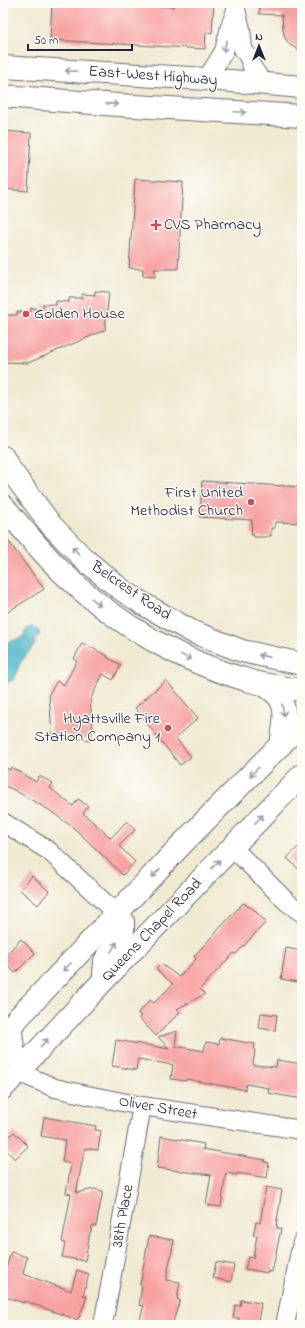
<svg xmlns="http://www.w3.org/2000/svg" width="305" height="1328" font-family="'Indie Flower',sans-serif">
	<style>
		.water { fill: #4db8ca; stroke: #386d82 }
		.building { fill: #f7a1a0 }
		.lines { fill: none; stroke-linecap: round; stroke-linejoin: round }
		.minor-casing { stroke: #6a6870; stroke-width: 20 }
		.major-casing { stroke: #6a6870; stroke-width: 24 }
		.minor { stroke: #fff; stroke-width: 18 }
		.major { stroke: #fff; stroke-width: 22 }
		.oneway { stroke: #9c9ca7 }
		.poi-dot { fill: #d1495b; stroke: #fdfcf7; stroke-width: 1.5 }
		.labels { text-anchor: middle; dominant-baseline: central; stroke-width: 3; stroke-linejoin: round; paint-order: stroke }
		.street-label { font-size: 16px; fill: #22223b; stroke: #fdfcf7 }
		.poi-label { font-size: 16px; fill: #22223b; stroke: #fdfcf7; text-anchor: start }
	</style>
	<rect width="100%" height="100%" fill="#fdfcf7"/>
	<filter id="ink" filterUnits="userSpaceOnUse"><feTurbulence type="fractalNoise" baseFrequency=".025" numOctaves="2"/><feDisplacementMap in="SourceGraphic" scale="8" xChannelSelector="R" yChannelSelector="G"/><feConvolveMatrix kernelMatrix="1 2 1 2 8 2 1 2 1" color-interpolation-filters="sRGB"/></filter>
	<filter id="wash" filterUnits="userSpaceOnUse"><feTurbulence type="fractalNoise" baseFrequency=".012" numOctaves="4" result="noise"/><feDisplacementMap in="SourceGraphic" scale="16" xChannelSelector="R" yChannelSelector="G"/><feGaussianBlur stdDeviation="0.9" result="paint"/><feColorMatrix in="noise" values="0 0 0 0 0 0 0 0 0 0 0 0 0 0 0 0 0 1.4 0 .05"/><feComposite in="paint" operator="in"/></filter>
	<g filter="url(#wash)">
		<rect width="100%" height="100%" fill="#f0ead1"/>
		<path class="water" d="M33 626 39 630V636L35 640V644L20 663 15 676 13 680 6 683 3 682V644L23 637 27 628Z"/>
		<g id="blocks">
			<g class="building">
				<path d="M52 3H131L130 4 174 7V3H214L212 33 206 32 205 49 50 40Z"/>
				<path d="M260 3H302V52L290 45 285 38 283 30 282 15 259 14Z"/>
				<path d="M3 131 31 133 28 191 3 189Z"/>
				<path d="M135 179 183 182 178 269H155V277L143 276V269L129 268Z"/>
				<path d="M95 291 109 292 105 330 28 363 3 362 5 315H17V312H31V308L43 309V304L56 305V301L69 302V298H82V294L95 295Z"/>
				<path d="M202 481 302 487V523L275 522V528H271V536H267V537H254V535H251L252 520 200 517Z"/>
				<path d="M3 534 44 589 3 615Z"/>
				<path d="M82 643 108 656 107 657 121 665 113 680 103 674 90 700 93 729 90 741 52 733 49 694 57 681 64 685 77 661 74 659Z"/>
				<path d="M166 680 198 718 176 738 191 757 180 765 135 708Z"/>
				<path d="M3 767 10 770 11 767 36 782 39 776 53 783 50 788 73 806 78 799 88 806 83 813 111 838 127 821 135 830 119 846 135 862 123 875 75 829 49 810 16 791 3 785Z"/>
				<path d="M302 843V872L287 858Z"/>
				<path d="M32 876 49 891 38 905 20 890Z"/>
				<path d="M243 903 254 910 266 922 236 954 234 953 200 989 205 994 177 1009 180 1012 156 1036 139 1018 141 1016 138 1013 150 1000 154 1003 173 984 156 969 161 964 179 977 196 959 194 956Z"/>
				<path d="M21 939 35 953 15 973 3 961V958Z"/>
				<path d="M286 948 302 951 298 982 281 979Z"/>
				<path d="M261 1013 277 1015 275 1031 259 1028Z"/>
				<path d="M177 1031 175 1046 204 1051 206 1042 219 1044 220 1038 255 1044 254 1050H255L253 1065 276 1067 277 1060 302 1064V1099L268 1093 269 1088 246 1084 245 1090 186 1079V1081L171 1079 173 1065 138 1059 136 1070 112 1066 116 1040 170 1049 158 1037Z"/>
				<path d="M44 1117 96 1126 95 1130 101 1131 98 1150 85 1148 76 1193 94 1189 103 1191 96 1226H92L91 1232H90L85 1261 62 1257 65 1243 62 1242 71 1194 66 1193 71 1164 62 1162 65 1140 41 1136Z"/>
				<path d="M14 1132 28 1146 15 1159 3 1147V1143Z"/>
				<path d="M161 1136 204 1144 203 1149 265 1160 264 1162 269 1163 267 1178 237 1173V1175L226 1173 221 1207 207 1205 206 1204 211 1175 157 1168Z"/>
				<path d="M266 1187 282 1190 276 1226H278L277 1228 281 1229 272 1272 268 1271V1273L245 1269 248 1257 253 1258 257 1235H253L256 1222 260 1223Z"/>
				<path d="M149 1236 174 1240 166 1280 180 1282 177 1299 180 1300 172 1325H138L144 1306 139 1305 142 1286 140 1285Z"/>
				<path d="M11 1252 27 1257 23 1274 71 1291 77 1270 89 1274 83 1295 87 1296 79 1318H78L77 1320 24 1301V1303L3 1296V1268L6 1269Z"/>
				<path d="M216 1262 234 1265 231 1282 213 1278Z"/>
				<path d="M241 1300 261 1303 258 1323 238 1321 239 1318H233L235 1305 240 1306Z"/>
			</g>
		</g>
	</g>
	<g filter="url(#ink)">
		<use href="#blocks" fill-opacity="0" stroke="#6a6870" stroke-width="1"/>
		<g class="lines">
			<g class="minor-casing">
				<g id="minor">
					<path d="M236 10 241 29 243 49 249 58 252 67 264 84"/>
					<path d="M207 79 224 51 230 27 236 10 237 3"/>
					<path d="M3 822 49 851 117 914"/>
					<path d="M232 847 287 902 302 913"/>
					<path d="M12 1024 18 1072 55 1088 82 1094 142 1106 302 1130"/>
					<path d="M103 1325 142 1106"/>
					<path d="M285 1325 302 1242"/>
				</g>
			</g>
			<g class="major-casing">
				<g id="major">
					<path d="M3 67 207 79 302 87"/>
					<path d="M3 96 118 105 302 116"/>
					<path d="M3 457 9 468 51 525 83 558 119 588 145 605 193 632 242 651 302 664"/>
					<path d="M3 506C23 529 42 553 64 574 117 625 183 663 254 682 270 686 286 688 302 690"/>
					<path d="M263 684C268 688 274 691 278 696 289 709 283 729 281 745"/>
					<path d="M104 974 105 961 123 931V921L117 914"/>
					<path d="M3 1034 182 844 302 723"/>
					<path d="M3 1088 103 981 302 775"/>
				</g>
			</g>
			<use href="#minor" class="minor"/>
			<use href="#major" class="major"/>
		</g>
		<defs><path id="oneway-shaft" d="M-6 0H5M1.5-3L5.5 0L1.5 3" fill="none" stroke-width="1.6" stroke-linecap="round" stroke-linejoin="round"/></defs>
		<g class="oneway">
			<use href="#oneway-shaft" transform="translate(225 46) rotate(106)"/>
			<use href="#oneway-shaft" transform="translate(71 71) rotate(-177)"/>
			<use href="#oneway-shaft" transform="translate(112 104) rotate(4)"/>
			<use href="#oneway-shaft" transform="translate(240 112) rotate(3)"/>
			<use href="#oneway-shaft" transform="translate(76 551) rotate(-134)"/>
			<use href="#oneway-shaft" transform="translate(96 602) rotate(39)"/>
			<use href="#oneway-shaft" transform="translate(264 656) rotate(-167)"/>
			<use href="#oneway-shaft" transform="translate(186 657) rotate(27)"/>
			<use href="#oneway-shaft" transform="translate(283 710) rotate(81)"/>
			<use href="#oneway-shaft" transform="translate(254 772) rotate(135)"/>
			<use href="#oneway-shaft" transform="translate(259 819) rotate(-46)"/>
			<use href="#oneway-shaft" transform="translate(216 864) rotate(-46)"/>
			<use href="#oneway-shaft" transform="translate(156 873) rotate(133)"/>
			<use href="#oneway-shaft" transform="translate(114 947) rotate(-58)"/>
			<use href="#oneway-shaft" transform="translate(67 967) rotate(134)"/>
			<use href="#oneway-shaft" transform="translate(44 1043) rotate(-47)"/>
		</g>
	</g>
	<g class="poi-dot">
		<path d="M154 219h4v4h4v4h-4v4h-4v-4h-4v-4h4z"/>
		<circle cx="26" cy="314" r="4"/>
		<circle cx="251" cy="502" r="4"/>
		<circle cx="168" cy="728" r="4"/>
	</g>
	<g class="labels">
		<g class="street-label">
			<text transform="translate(153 76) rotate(4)">East-West Highway</text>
			<text transform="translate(131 591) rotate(34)">Belcrest Road</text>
			<text transform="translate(152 930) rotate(-46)">Queens Chapel Road</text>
			<text transform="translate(158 1108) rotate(10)">Oliver Street</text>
			<text transform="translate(123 1216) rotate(-80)">38th Place</text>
		</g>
		<g class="poi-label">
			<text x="164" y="225">CVS Pharmacy</text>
			<text x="34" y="314">Golden House</text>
			<text x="243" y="493" text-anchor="end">First United<tspan x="243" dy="18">Methodist Church</tspan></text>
			<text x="160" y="719" text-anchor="end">Hyattsville Fire<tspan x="160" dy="18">Station Company 1</tspan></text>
		</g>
	</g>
	<rect width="305" height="1328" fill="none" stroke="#fdfcf7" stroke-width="16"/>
	<g transform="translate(259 46)" stroke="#fdfcf7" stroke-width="3" paint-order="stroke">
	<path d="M0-3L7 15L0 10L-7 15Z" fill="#22223b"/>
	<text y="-6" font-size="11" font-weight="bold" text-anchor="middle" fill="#22223b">N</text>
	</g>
	<path d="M28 44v6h104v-6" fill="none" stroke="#22223b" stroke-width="2"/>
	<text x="34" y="44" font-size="12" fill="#22223b" stroke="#fdfcf7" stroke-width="3" paint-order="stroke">50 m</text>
</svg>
